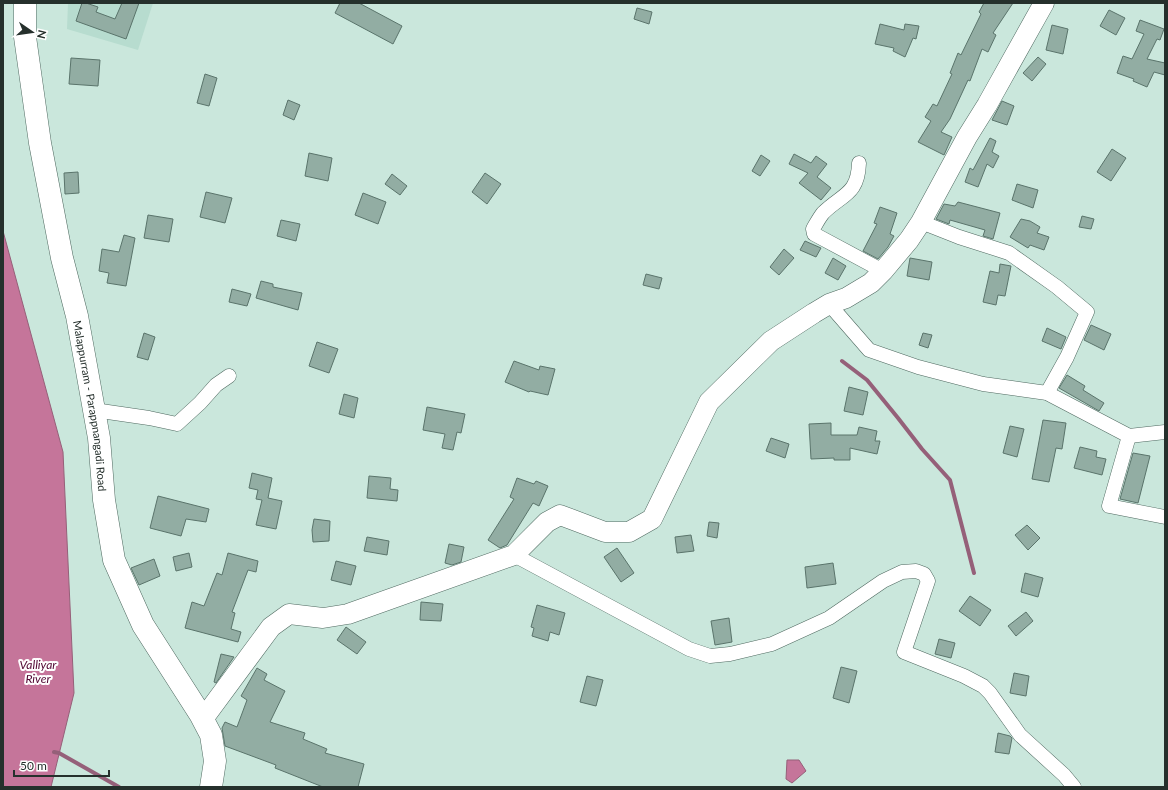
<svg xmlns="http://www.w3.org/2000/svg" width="1168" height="790" font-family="Lato,sans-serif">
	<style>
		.built { fill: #b7dccf }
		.water { fill: #c5759a; stroke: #956079 }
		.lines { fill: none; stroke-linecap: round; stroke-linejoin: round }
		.stream { stroke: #956079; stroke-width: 4 }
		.building { fill: #92ada3; stroke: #5a746b }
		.minor-casing { stroke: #4f6960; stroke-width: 15 }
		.secondary-casing { stroke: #4f6960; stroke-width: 21 }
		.primary-casing { stroke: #4f6960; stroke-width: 23 }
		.minor { stroke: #fff; stroke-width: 14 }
		.secondary { stroke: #fff; stroke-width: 20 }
		.primary { stroke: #fff; stroke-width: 22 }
		.labels { text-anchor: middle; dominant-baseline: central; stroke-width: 4; stroke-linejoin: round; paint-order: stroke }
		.street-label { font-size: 11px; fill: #25302c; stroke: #fff }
		.water-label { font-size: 12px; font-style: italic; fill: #510632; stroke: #fff }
	</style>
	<rect width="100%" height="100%" fill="#cae7dc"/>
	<path class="built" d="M68 3H153L138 50 67 29Z"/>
	<g class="water">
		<path d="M3 231 63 452 74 693 51 787H3Z"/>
		<path d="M787 760H799L806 771 792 783 786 779Z"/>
	</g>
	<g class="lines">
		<g class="stream">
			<path d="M842 361 867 380 898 418 922 449 950 480 974 573"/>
			<path d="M54 752 59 753 119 787"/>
		</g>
	</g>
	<g class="building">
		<path d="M82 3H86L98 7 96 12 115 19 122 3H139L126 39 76 21Z"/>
		<path d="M340 3H359L402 26 393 44 335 13Z"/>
		<path d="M984 3H1013L993 33 996 35 988 52 982 49 970 81 968 80 950 119 941 132 952 137 944 155 918 142 931 121 925 117 933 104 937 106 952 74 950 73 958 53 961 55 981 14 979 12Z"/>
		<path d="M637 8 652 12 649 24 634 19Z"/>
		<path d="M1109 10 1125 18 1116 35 1100 26Z"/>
		<path d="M1140 20 1164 29 1160 40 1157 39 1147 59 1165 63V75L1154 72 1147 87 1133 81 1134 79 1117 73 1123 56 1132 59 1144 34 1136 31Z"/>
		<path d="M880 24 904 30 905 24 919 26 916 39 913 38 905 57 893 51 894 48 875 44Z"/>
		<path d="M1052 25 1068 29 1063 54 1046 50Z"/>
		<path d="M1038 57 1046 64 1032 81 1023 73Z"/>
		<path d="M71 58 100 60 98 86 69 84Z"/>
		<path d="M205 74 217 78 209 106 197 103Z"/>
		<path d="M288 100 300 105 294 120 283 115Z"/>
		<path d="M1002 101 1014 106 1007 125 992 120Z"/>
		<path d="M990 138 996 141 992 152 999 156 993 168 987 164 978 187 965 182 970 168 973 170Z"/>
		<path d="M1112 149 1126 158 1111 181 1097 172Z"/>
		<path d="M309 153 332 158 328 181 305 176Z"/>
		<path d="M794 154 811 163 816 156 827 164 817 177 831 188 821 200 799 183 808 173 789 164Z"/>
		<path d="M761 155 770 161 760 176 752 171Z"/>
		<path d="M78 172 79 193 65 194 64 173Z"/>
		<path d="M485 173 501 184 487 204 472 192Z"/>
		<path d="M392 174 407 186 400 195 385 184Z"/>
		<path d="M1017 184 1038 190 1033 208 1012 200Z"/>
		<path d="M206 192 232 198 225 223 200 217Z"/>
		<path d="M363 193 386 202 378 224 355 215Z"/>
		<path d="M958 202 1000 213 993 239 983 236 985 230 950 220 949 224 936 219 944 204 955 206Z"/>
		<path d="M880 207 897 213 890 234 894 236 888 247 878 259 863 251 877 224 874 223Z"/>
		<path d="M148 215 173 219 169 242 144 238Z"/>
		<path d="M1082 216 1094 219 1091 229 1079 227Z"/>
		<path d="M1021 219 1030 221 1040 227 1037 233 1049 237 1044 250 1030 245 1028 248 1010 237Z"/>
		<path d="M281 220 300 224 296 241 277 236Z"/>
		<path d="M124 235 135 238 126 286 107 283 109 273 99 271 102 249 119 252Z"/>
		<path d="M805 241 821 248 816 257 800 250Z"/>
		<path d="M784 249 794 258 779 275 770 267Z"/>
		<path d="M833 258 846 266 838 280 825 273Z"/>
		<path d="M910 258 932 262 929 280 907 276Z"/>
		<path d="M1000 264 1011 266 1005 296 998 295 996 305 983 302 990 271 999 273Z"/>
		<path d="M646 274 662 278 659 289 643 285Z"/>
		<path d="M261 281 273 284V287L302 293 298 310 256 298Z"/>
		<path d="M232 289 251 294 247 306 229 302Z"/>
		<path d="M1091 325 1111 334 1104 350 1084 340Z"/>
		<path d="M1047 328 1066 337 1061 349 1042 341Z"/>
		<path d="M144 333 155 337 148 360 137 357Z"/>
		<path d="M923 333 932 335 928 348 919 345Z"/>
		<path d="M317 342 338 349 329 373 309 366Z"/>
		<path d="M514 361 539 370 540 366 555 369 548 395 530 391 529 392 505 382Z"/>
		<path d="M1067 375 1085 386 1083 390 1104 403 1099 411 1059 388Z"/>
		<path d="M849 387 868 392 863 415 844 411Z"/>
		<path d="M344 394 358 398 354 418 339 414Z"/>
		<path d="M427 407 465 414 461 433 457 432 453 450 442 448 445 434 423 430Z"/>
		<path d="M1043 420 1066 423 1062 449 1056 448 1049 482 1032 479Z"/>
		<path d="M831 423V435H857L859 427 877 431 875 441H880L877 454 850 448V460H834V458L811 459 809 424Z"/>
		<path d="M1010 426 1024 429 1017 457 1003 453Z"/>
		<path d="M771 438 789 444 785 458 766 451Z"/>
		<path d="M1080 447 1097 451 1096 457 1106 459 1102 475 1074 468Z"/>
		<path d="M1133 453 1150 456 1138 503 1120 499Z"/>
		<path d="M252 473 272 478 268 498 282 501 276 529 256 525 262 500 256 499 258 490 249 488Z"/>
		<path d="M369 476 391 478 390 489 398 490 397 501 367 498Z"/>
		<path d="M517 478 534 484 536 481 548 486 539 506 533 503 507 545 500 548 488 540 514 499 510 497Z"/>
		<path d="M158 496 209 509 206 522 186 519 181 536 150 528Z"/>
		<path d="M314 519 330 521 329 541 313 542 312 530Z"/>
		<path d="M709 522 719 523 717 538 707 536Z"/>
		<path d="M1027 525 1040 538 1028 550 1015 535Z"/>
		<path d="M691 535 694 551 677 553 675 537Z"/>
		<path d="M367 537 389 541 387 555 364 551Z"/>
		<path d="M449 544 464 547 461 562 452 565 445 563Z"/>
		<path d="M617 548 634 573 621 582 604 557Z"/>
		<path d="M189 553 192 567 176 571 173 557Z"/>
		<path d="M228 553 258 561 256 572 248 570 232 612 235 613 231 629 241 632 238 642 185 628 192 602 204 606 217 573 222 575Z"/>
		<path d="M154 559 160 576 139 585 131 568Z"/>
		<path d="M336 561 356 566 351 585 331 580Z"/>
		<path d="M833 563 836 584 807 588 805 567Z"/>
		<path d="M1025 573 1043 578 1038 597 1021 592Z"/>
		<path d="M970 596 991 610 980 626 959 611Z"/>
		<path d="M421 602 443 604 441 621 420 620Z"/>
		<path d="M537 605 565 613 559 635 550 632 548 641 532 636 534 628 531 627Z"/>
		<path d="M1026 612 1033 621 1016 636 1008 626Z"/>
		<path d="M729 618 732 642 715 645 711 621Z"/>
		<path d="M346 627 366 642 357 654 337 640Z"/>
		<path d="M939 639 955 643 951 658 935 654Z"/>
		<path d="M221 654 234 657 216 683 214 682Z"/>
		<path d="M841 667 857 671 849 703 833 698Z"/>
		<path d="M257 668 267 674 264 680 285 691 270 722 305 733 303 739 327 749 325 753 364 764 358 787H323L275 768 276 765 225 746 222 728 225 722 237 727 247 700 241 696Z"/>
		<path d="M1014 673 1029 676 1026 696 1010 693Z"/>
		<path d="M587 676 603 680 596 706 580 702Z"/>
		<path d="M998 733 1010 736 1012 738 1009 754 995 752Z"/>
	</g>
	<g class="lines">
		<g class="minor-casing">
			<g id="minor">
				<path d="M859 163C858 195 842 194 823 213 819 218 816 224 813 229L814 234 883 271"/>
				<path d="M921 222 959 237 1009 253 1057 287 1087 312 1067 357 1047 393"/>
				<path d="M829 304 869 350 918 367 983 384 1047 393 1129 436 1109 506 1165 517"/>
				<path d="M94 410 149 418 177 424 200 403 216 385 229 376"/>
				<path d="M1129 436 1165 432"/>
				<path d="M514 555 689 649 710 656 730 654 772 644 829 618 883 581 902 572 916 571 924 574 928 581 904 652 964 676 983 686 990 693 1020 735 1064 775 1074 787"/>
			</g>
		</g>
		<g class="secondary-casing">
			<path id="secondary" d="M203 719 271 627 289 614 323 618 348 614 514 555 547 522 560 515 605 532H629L652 519 709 402 771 341 814 313 829 304 846 298 871 283 883 271 909 240 921 222 967 137 987 105 1044 3"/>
		</g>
		<g class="primary-casing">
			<g id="primary">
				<path id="s1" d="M25 3V37L40 143 62 258 77 316 87 371 99 438 104 500 114 560 143 625 200 714 211 735 215 761 211 787"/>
			</g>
		</g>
		<use href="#minor" class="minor"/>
		<use href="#secondary" class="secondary"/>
		<use href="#primary" class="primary"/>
	</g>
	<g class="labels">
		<g class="street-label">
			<text stroke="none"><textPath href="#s1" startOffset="409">Malappurram - Parappnangadi Road</textPath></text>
		</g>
		<g class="water-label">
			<text x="38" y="664">Valliyar<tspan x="38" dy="14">River</tspan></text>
		</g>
	</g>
	<rect width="1168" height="790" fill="none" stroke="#25302c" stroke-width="8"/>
	<g transform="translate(32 32) rotate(103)" stroke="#ffffff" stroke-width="3" paint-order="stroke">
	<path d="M0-3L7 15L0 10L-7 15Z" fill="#25302c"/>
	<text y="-6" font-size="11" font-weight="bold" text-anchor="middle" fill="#25302c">N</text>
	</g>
	<path d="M14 770v6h95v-6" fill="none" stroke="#25302c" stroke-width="2"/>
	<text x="20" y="770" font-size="12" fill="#25302c" stroke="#ffffff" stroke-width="3" paint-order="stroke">50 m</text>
</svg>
